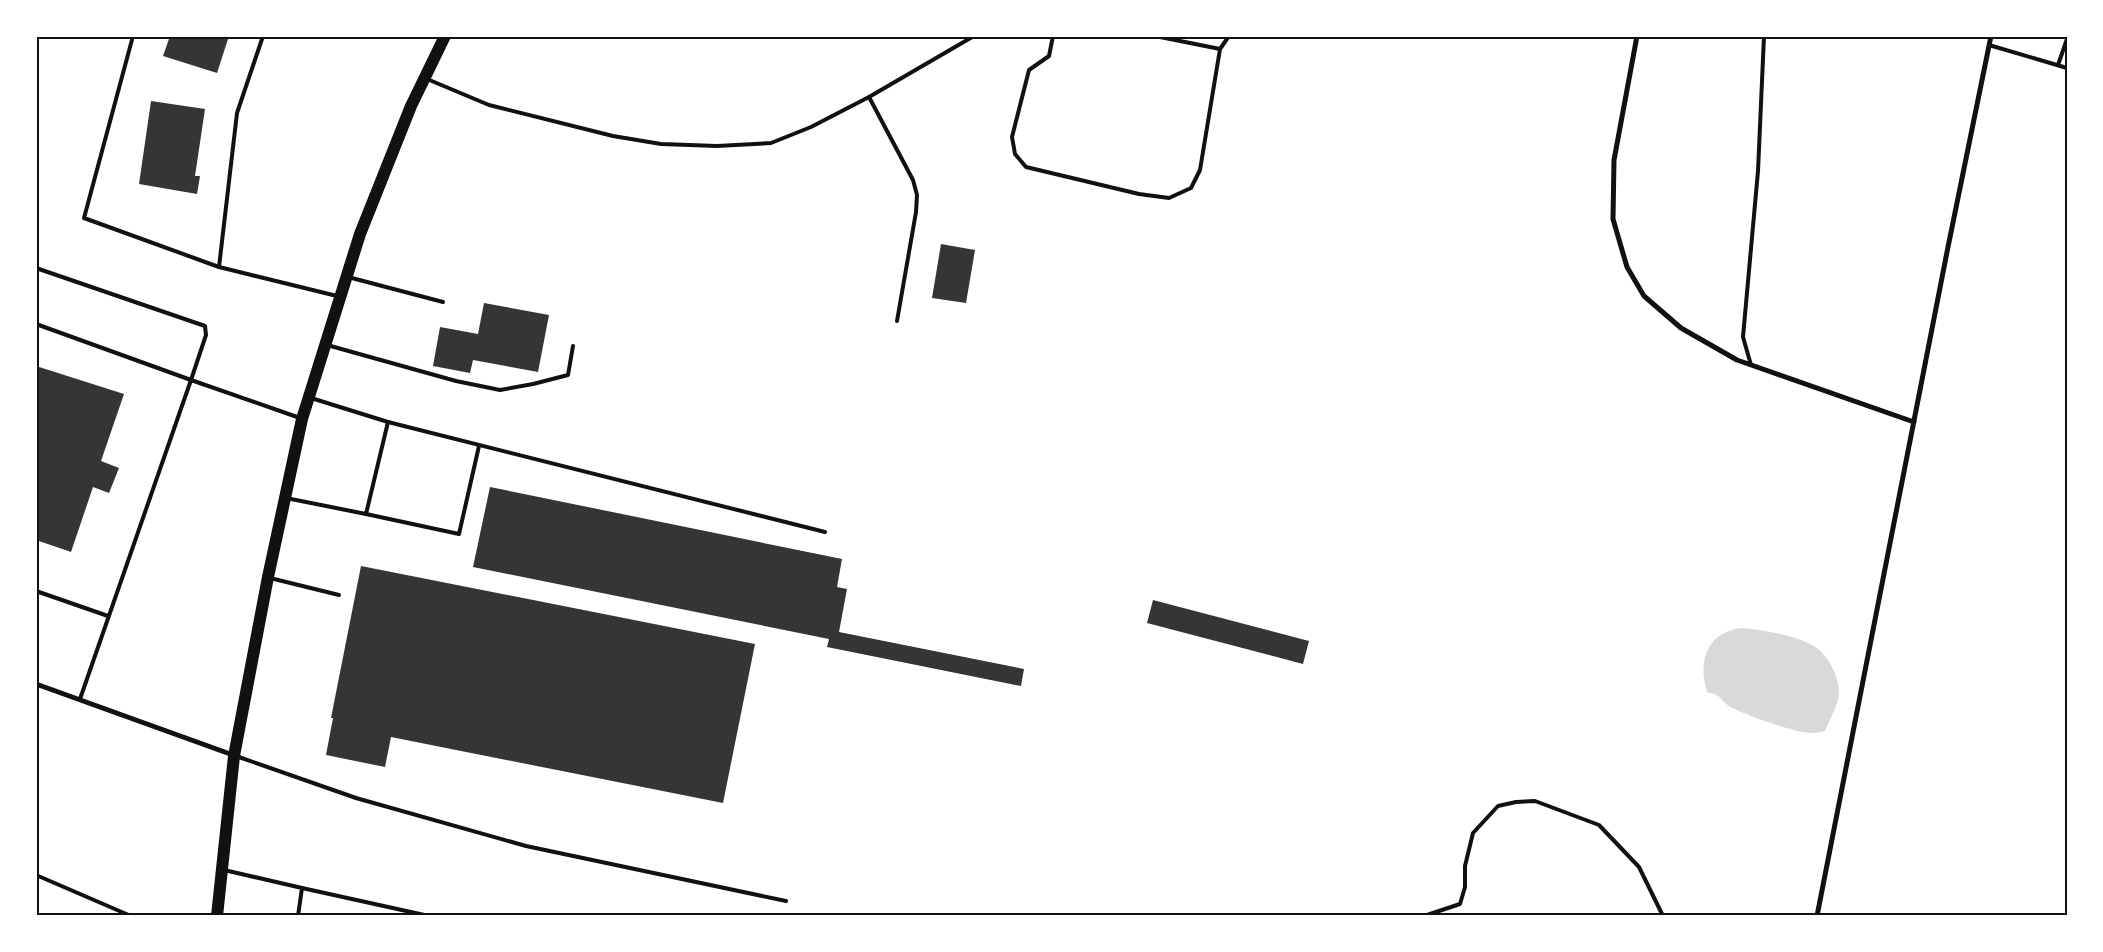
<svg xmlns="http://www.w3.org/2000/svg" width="2103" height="952" font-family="Cabin,sans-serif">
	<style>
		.water { fill: #d9d9d9 }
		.building { fill: #353535 }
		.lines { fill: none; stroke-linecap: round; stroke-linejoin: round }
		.service { stroke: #111; stroke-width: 4 }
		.minor { stroke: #111; stroke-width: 5 }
		.primary { stroke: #111; stroke-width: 12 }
		.neatline { fill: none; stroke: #111; stroke-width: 2 }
	</style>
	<rect width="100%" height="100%" fill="#fff"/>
	<path class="water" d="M1743 628C1763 630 1800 636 1817 648 1828 656 1839 677 1839 691 1839 704 1830 719 1825 731 1821 732 1817 733 1813 733 1798 734 1742 714 1729 706 1717 698 1724 696 1707 692 1697 660 1708 631 1743 628Z"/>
	<g class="building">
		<path d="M170 36H229L217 73 163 56Z"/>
		<path d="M151 101 205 109 195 176H200L197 194 139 184Z"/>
		<path d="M941 244 975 250 966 303 932 298Z"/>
		<path d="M484 303 549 315 538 372 473 360 470 373 433 366 440 327 478 334Z"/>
		<path d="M36 366 124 394 101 461 119 468 109 493 93 487 71 552 36 540Z"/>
		<path d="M490 487 842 559 837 587 847 589 839 632 1024 669 1021 686 827 647 829 639 473 567Z"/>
		<path d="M361 566 755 644 723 803 391 737 385 767 326 755 333 718H331Z"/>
		<path d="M1153 600 1309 641 1303 664 1147 623Z"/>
	</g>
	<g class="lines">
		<g class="service">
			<path d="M133 36 84 218 219 267"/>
			<path d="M263 36 237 113 219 267 337 296"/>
			<path d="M1053 36 1049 56 1029 70 1012 137 1015 154 1026 167 1139 194 1169 198 1191 188 1200 170 1220 49 1229 36"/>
			<path d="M1155 36 1220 49"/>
			<path d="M1329 36H1352"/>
			<path d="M1989 45 2067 68"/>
			<path d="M2058 65 2067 39"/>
			<path d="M427 79 489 105 613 136 661 144 717 146 771 143 811 127 869 97 974 36"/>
			<path d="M36 87V96"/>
			<path d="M869 97 913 180 917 195 916 212 897 321"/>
			<path d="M36 268 205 326 206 335 191 380 36 324"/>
			<path d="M348 277 443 302"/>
			<path d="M327 345 456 381 500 390 533 384 568 375 573 346"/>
			<path d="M1751 365 1743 337 1758 171 1764 36"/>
			<path d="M388 422 825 532"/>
			<path d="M286 498 366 514 388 422 311 398"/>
			<path d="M366 514 459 534 479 446"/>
			<path d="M270 578 339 595"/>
			<path d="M36 591 108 616"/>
			<path d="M80 699 191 380 300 418"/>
			<path d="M236 756 356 798 526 846 786 901"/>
			<path d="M224 870 302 888 298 916"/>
			<path d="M36 875 131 916"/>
			<path d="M302 888 429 916"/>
			<path d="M1424 916 1460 904 1465 887V866L1473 833 1498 806 1516 802 1535 801 1599 825 1639 867 1663 916"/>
		</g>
		<g class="minor">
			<path d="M1637 36 1614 160 1613 219 1627 267 1644 296 1681 328 1737 360 1914 422"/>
			<path d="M36 684 233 755"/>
			<path d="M1817 916 1948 247 1991 36"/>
		</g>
		<path class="primary" d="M217 916 234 756 268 577 302 419 360 234 411 106 445 36"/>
	</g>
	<rect width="2103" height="952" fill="none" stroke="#ffffff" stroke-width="75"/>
	<rect x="38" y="38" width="2028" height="876" class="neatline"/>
</svg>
